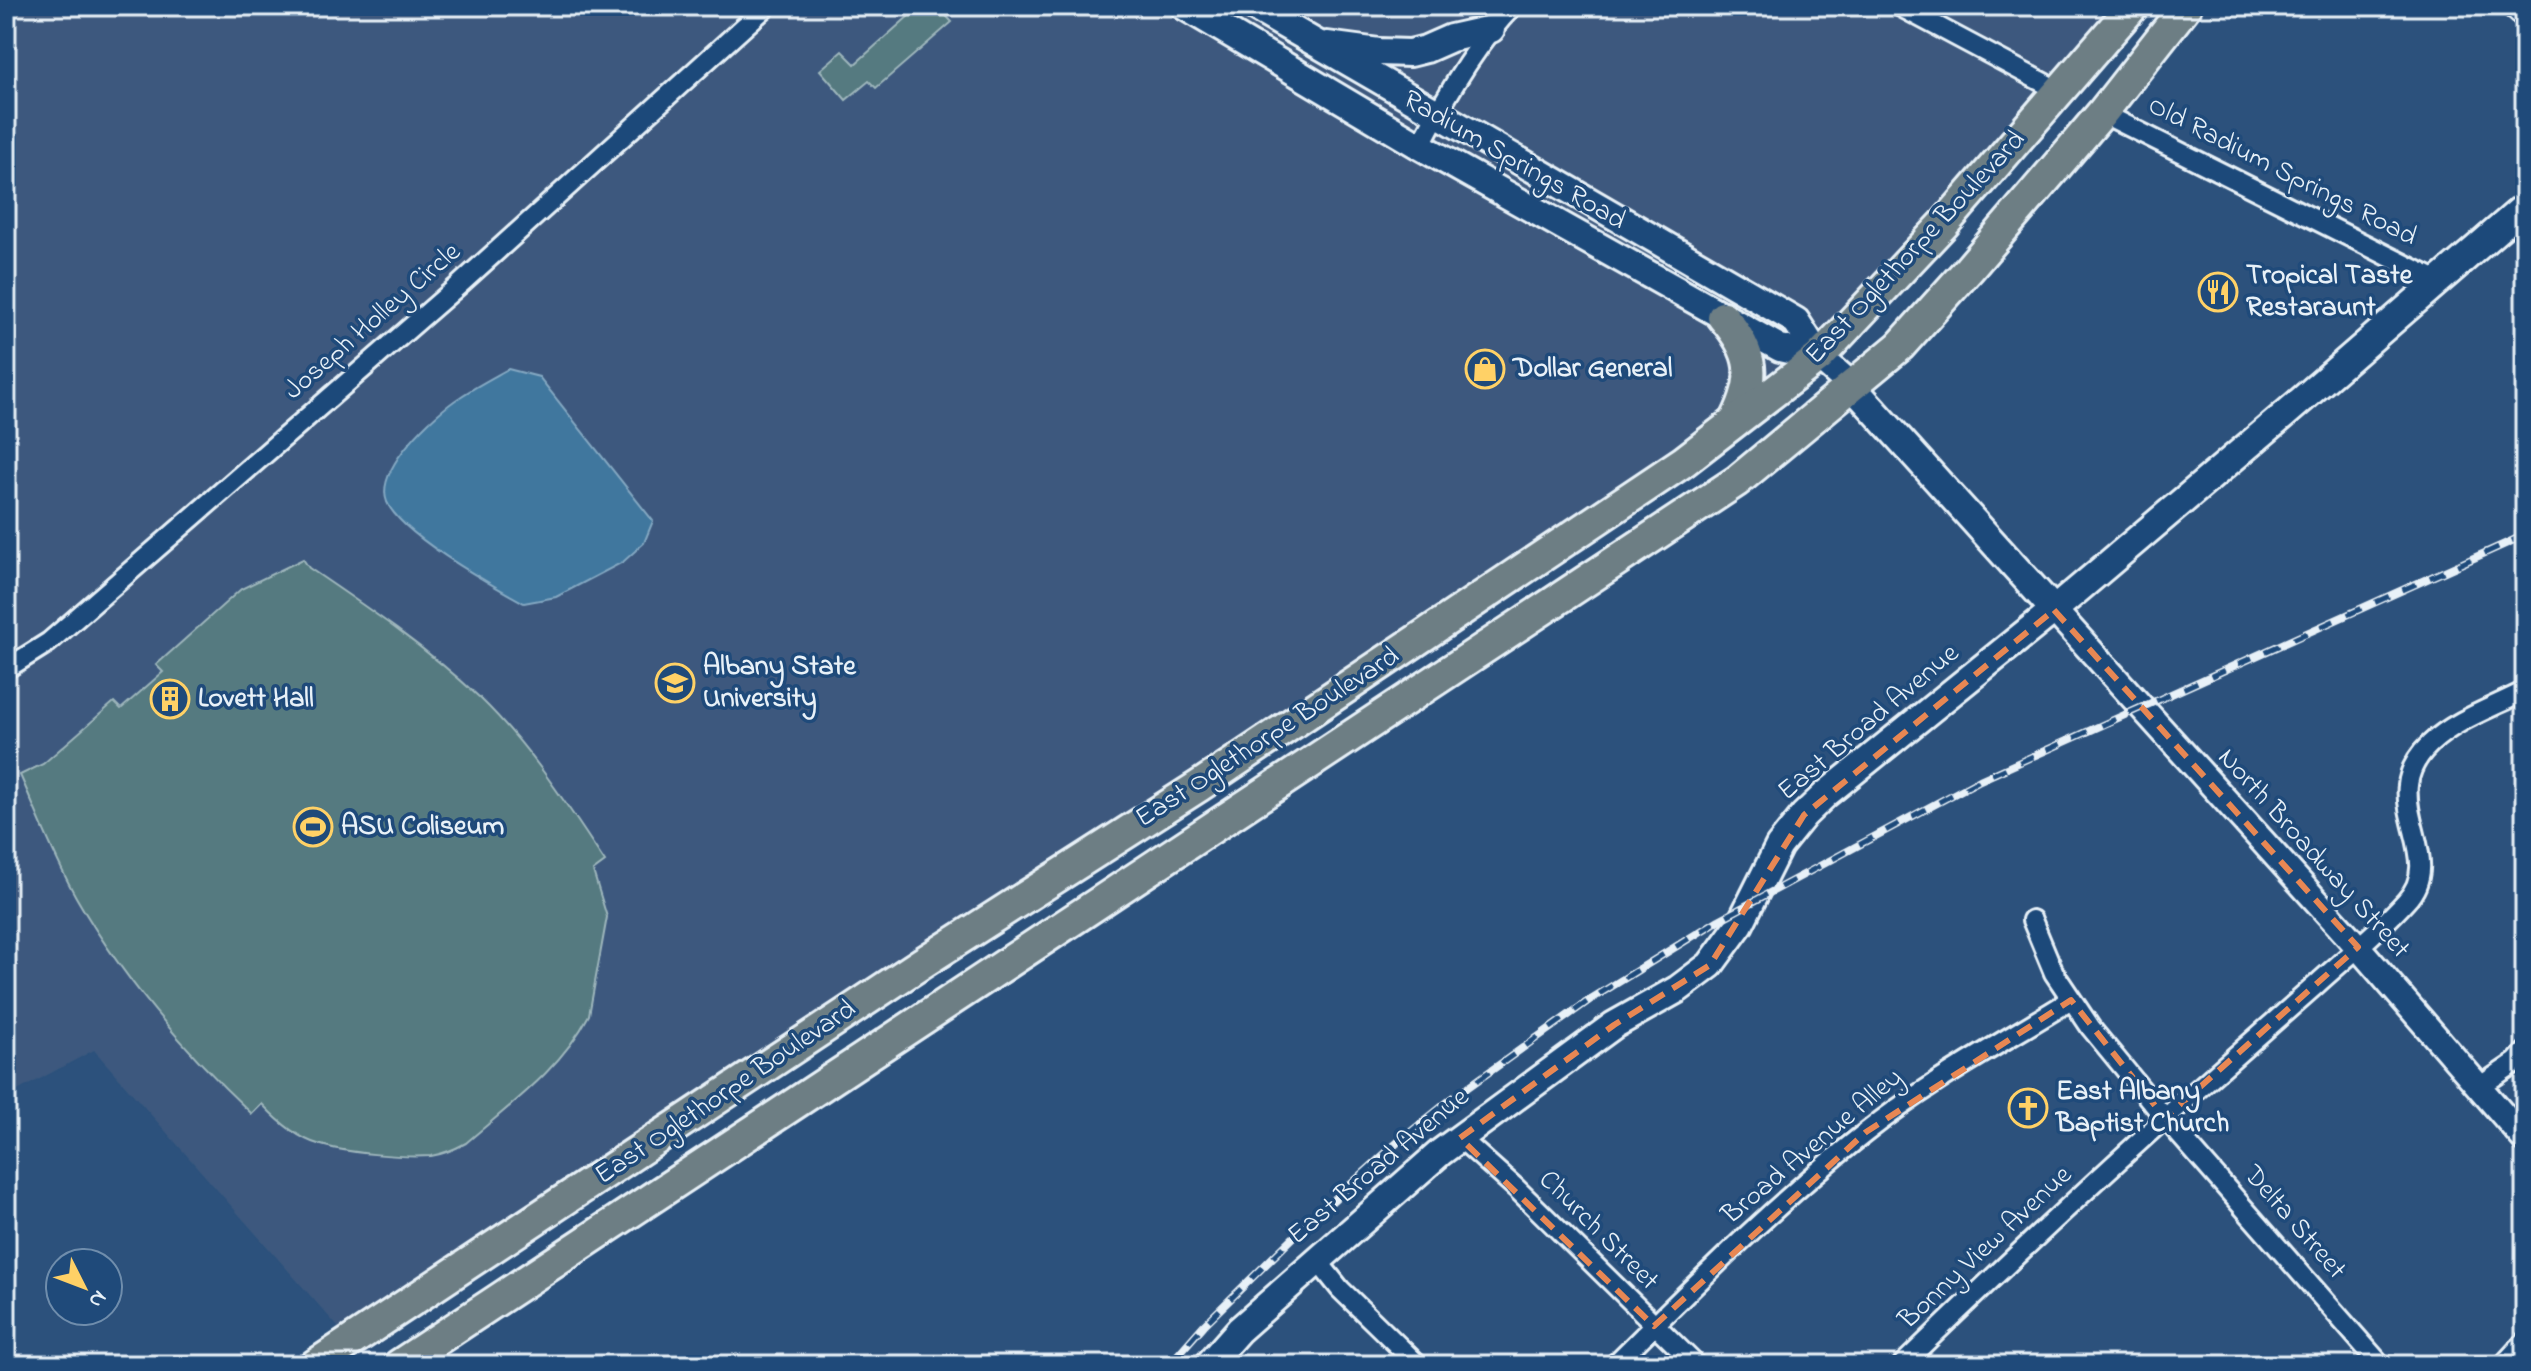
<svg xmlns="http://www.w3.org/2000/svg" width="2531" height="1371" font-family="'Indie Flower',sans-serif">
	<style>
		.built { fill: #3c597e }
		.green { fill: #557a80; stroke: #9eb6bc; stroke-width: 2 }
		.water { fill: #41779e; stroke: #84a8c2; stroke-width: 2 }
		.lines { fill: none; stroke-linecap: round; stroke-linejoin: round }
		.minor-casing { stroke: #e8f1f8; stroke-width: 24 }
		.tertiary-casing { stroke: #e8f1f8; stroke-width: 30 }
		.secondary-casing { stroke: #e8f1f8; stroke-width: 32 }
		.primary-casing { stroke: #e8f1f8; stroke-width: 36 }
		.minor { stroke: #1f4a7a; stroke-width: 18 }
		.tertiary { stroke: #1f4a7a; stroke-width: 24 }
		.secondary { stroke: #1f4a7a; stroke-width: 26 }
		.primary { stroke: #6d7e84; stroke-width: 30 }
		.rail-casing { stroke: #e8f1f8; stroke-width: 8 }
		.rail { stroke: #1f4a7a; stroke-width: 5; stroke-dasharray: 15; stroke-linecap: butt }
		.marked { fill: none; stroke: #e88753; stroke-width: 6; stroke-dasharray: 16 10; stroke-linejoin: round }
		.labels { text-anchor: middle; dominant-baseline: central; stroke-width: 7; stroke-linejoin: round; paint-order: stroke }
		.street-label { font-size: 28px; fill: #e8f1f8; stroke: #1f4a7a }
		.poi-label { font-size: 28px; font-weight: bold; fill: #e8f1f8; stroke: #1f4a7a; text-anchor: start }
	</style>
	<rect width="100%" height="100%" fill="#2c517c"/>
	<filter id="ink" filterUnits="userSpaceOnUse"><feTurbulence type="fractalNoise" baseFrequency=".0125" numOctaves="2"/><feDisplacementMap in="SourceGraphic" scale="16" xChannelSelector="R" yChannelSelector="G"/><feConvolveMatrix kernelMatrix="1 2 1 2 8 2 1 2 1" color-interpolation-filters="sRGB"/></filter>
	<g filter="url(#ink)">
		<path class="built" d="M6 6H2120L1865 297 1700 445 345 1335 94 1050 6 1097Z"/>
		<g class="green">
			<path d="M920 6H937L952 22 876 88 869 81 846 100 820 70 842 51 855 64Z"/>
			<path d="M303 559 309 568C368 608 427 648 479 697 529 745 567 805 605 862L593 871 607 917 589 1015C561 1069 511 1104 466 1143 455 1149 444 1154 431 1156 403 1158 345 1153 318 1144 297 1138 277 1120 262 1104L252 1114C184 1050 122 978 76 897 54 858 38 815 20 775L43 764 114 702 121 709 163 672 156 665 241 589Z"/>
		</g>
		<path class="water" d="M508 369 539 377 653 521 644 543 623 562 556 597 524 603C492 585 401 535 387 502 374 469 435 413 460 397 475 387 492 378 508 369Z"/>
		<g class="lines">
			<g class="minor-casing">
				<g id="minor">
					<path d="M1899 6 2059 91"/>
					<path d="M2510 6 2525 19"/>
					<path d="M2102 113 2438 281"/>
					<path d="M1420 146C1445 97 1475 45 1513 6"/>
					<path d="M6 669 49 642 458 286 767 6"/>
					<path d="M2032 920 2054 973 2091 1028 2165 1118 2381 1365"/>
					<path d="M2479 1087 2516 1062 2525 1052"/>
					<path d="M1460 1138 1516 1188 1696 1365"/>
					<path d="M1317 1260 1340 1289 1418 1365"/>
					<path d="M1614 1365C1695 1285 1776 1203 1865 1133 1929 1082 2002 1043 2071 1000"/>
					<path d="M1902 1365C1996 1274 2092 1183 2190 1096 2232 1059 2275 1021 2317 984 2347 957 2379 931 2406 901 2450 854 2372 799 2430 744 2455 720 2494 707 2525 691"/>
					<path d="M2503 1365 2525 1341"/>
				</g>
			</g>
			<g class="tertiary-casing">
				<path id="tertiary" d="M2054 610 2358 947 2525 1140"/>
			</g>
			<g class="secondary-casing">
				<g id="secondary">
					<path d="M1184 6 1420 146 1780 348 1819 357"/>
					<path d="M1252 6 1796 321 1819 357 1852 386 2054 610"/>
					<path d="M1327 45 1379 52 1410 53 1426 49 1451 38 1491 29"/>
					<path d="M1208 1365 1239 1330 1441 1152 1614 1025 1678 989 1710 965 1740 924 1779 846 1804 815 1826 794 2054 610 2283 416 2525 206"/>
				</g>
			</g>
			<g class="primary-casing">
				<g id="primary">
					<path d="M1723 317C1754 353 1757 378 1736 420"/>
					<path d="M315 1365 922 963 1199 786 1683 462 1819 357 1944 224 2133 6"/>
					<path d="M399 1365 1737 481 1900 346 1969 269 2102 113 2186 6"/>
				</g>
			</g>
			<use href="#minor" class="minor"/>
			<use href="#tertiary" class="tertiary"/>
			<use href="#secondary" class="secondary"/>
			<use href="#primary" class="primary"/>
			<g class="rail-casing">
				<path id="rail" d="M1169 1365 1204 1325 1310 1221 1398 1142 1450 1100 1591 999 1719 920 1980 780 2525 535"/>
			</g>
			<use href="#rail" class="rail"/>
		</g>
	</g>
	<path class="marked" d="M2054 610 2358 947 2165 1118 2071 1000 1866 1132 1654 1326 1460 1138 1614 1025 1710 965 1804 815Z"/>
	<defs>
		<g id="restaurant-ring" transform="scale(2)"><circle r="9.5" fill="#1f4a7a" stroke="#ffd166" stroke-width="1.5"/><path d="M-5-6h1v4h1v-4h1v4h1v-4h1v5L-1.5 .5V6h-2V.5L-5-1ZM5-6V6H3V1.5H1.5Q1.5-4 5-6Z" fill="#ffd166"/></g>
		<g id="shop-ring" transform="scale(2)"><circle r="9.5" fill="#1f4a7a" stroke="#ffd166" stroke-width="1.5"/><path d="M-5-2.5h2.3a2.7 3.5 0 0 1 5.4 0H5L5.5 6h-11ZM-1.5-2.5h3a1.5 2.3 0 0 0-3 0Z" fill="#ffd166"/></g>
		<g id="university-ring" transform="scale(2)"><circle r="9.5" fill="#1f4a7a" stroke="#ffd166" stroke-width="1.5"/><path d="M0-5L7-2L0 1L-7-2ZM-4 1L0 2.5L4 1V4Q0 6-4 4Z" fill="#ffd166"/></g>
		<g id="building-ring" transform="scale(2)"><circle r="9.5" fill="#1f4a7a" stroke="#ffd166" stroke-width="1.5"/><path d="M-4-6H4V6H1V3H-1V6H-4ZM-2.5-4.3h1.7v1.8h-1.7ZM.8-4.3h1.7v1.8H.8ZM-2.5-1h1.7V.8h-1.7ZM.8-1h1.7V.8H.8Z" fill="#ffd166"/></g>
		<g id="stadium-ring" transform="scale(2)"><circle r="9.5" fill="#1f4a7a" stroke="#ffd166" stroke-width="1.5"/><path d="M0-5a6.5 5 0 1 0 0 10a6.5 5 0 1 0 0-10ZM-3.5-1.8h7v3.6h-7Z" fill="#ffd166"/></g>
		<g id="church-ring" transform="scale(2)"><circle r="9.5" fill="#1f4a7a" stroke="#ffd166" stroke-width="1.5"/><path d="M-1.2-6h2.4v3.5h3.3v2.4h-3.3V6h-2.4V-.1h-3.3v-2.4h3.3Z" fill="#ffd166"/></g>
	</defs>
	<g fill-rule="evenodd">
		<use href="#restaurant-ring" x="2218" y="292"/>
		<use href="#shop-ring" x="1485" y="369"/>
		<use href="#university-ring" x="675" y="683"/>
		<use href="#building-ring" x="170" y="699"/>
		<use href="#stadium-ring" x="313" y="827"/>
		<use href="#church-ring" x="2028" y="1108"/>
	</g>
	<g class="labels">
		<g class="street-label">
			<text transform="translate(1514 161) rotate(30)">Radium Springs Road</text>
			<text transform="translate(2282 172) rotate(27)">Old Radium Springs Road</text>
			<text transform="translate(1916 248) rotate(-47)">East Oglethorpe Boulevard</text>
			<text transform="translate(373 322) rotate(-41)">Joseph Holley Circle</text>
			<text transform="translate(1869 723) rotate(-40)">East Broad Avenue</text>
			<text transform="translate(1268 738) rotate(-33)">East Oglethorpe Boulevard</text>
			<text transform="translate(2313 854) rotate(48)">North Broadway Street</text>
			<text transform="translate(726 1093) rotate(-34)">East Oglethorpe Boulevard</text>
			<text transform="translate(1813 1147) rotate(-40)">Broad Avenue Alley</text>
			<text transform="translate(1379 1167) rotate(-40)">East Broad Avenue</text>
			<text transform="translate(2294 1223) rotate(49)">Delta Street</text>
			<text transform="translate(1598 1231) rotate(45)">Church Street</text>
			<text transform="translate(1986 1248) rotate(-43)">Bonny View Avenue</text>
		</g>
		<g class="poi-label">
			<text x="2246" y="276">Tropical Taste<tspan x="2246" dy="32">Restaraunt</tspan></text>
			<text x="1513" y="369">Dollar General</text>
			<text x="703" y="667">Albany State<tspan x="703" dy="32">University</tspan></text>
			<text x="198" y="699">Lovett Hall</text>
			<text x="341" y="827">ASU Coliseum</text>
			<text x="2056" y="1092">East Albany<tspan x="2056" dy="32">Baptist Church</tspan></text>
		</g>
	</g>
	<rect width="2531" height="1371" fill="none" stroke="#1f4a7a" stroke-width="32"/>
	<rect x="16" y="16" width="2499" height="1339" fill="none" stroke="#e8f1f8" stroke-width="3" filter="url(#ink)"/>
	<g transform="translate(84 1287) rotate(132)"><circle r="38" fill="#1f4a7a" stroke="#6f8dac" stroke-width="2"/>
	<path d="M0-6L14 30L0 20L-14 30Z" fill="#ffd166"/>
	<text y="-12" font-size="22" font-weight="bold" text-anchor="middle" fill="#e8f1f8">N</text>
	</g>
</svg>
